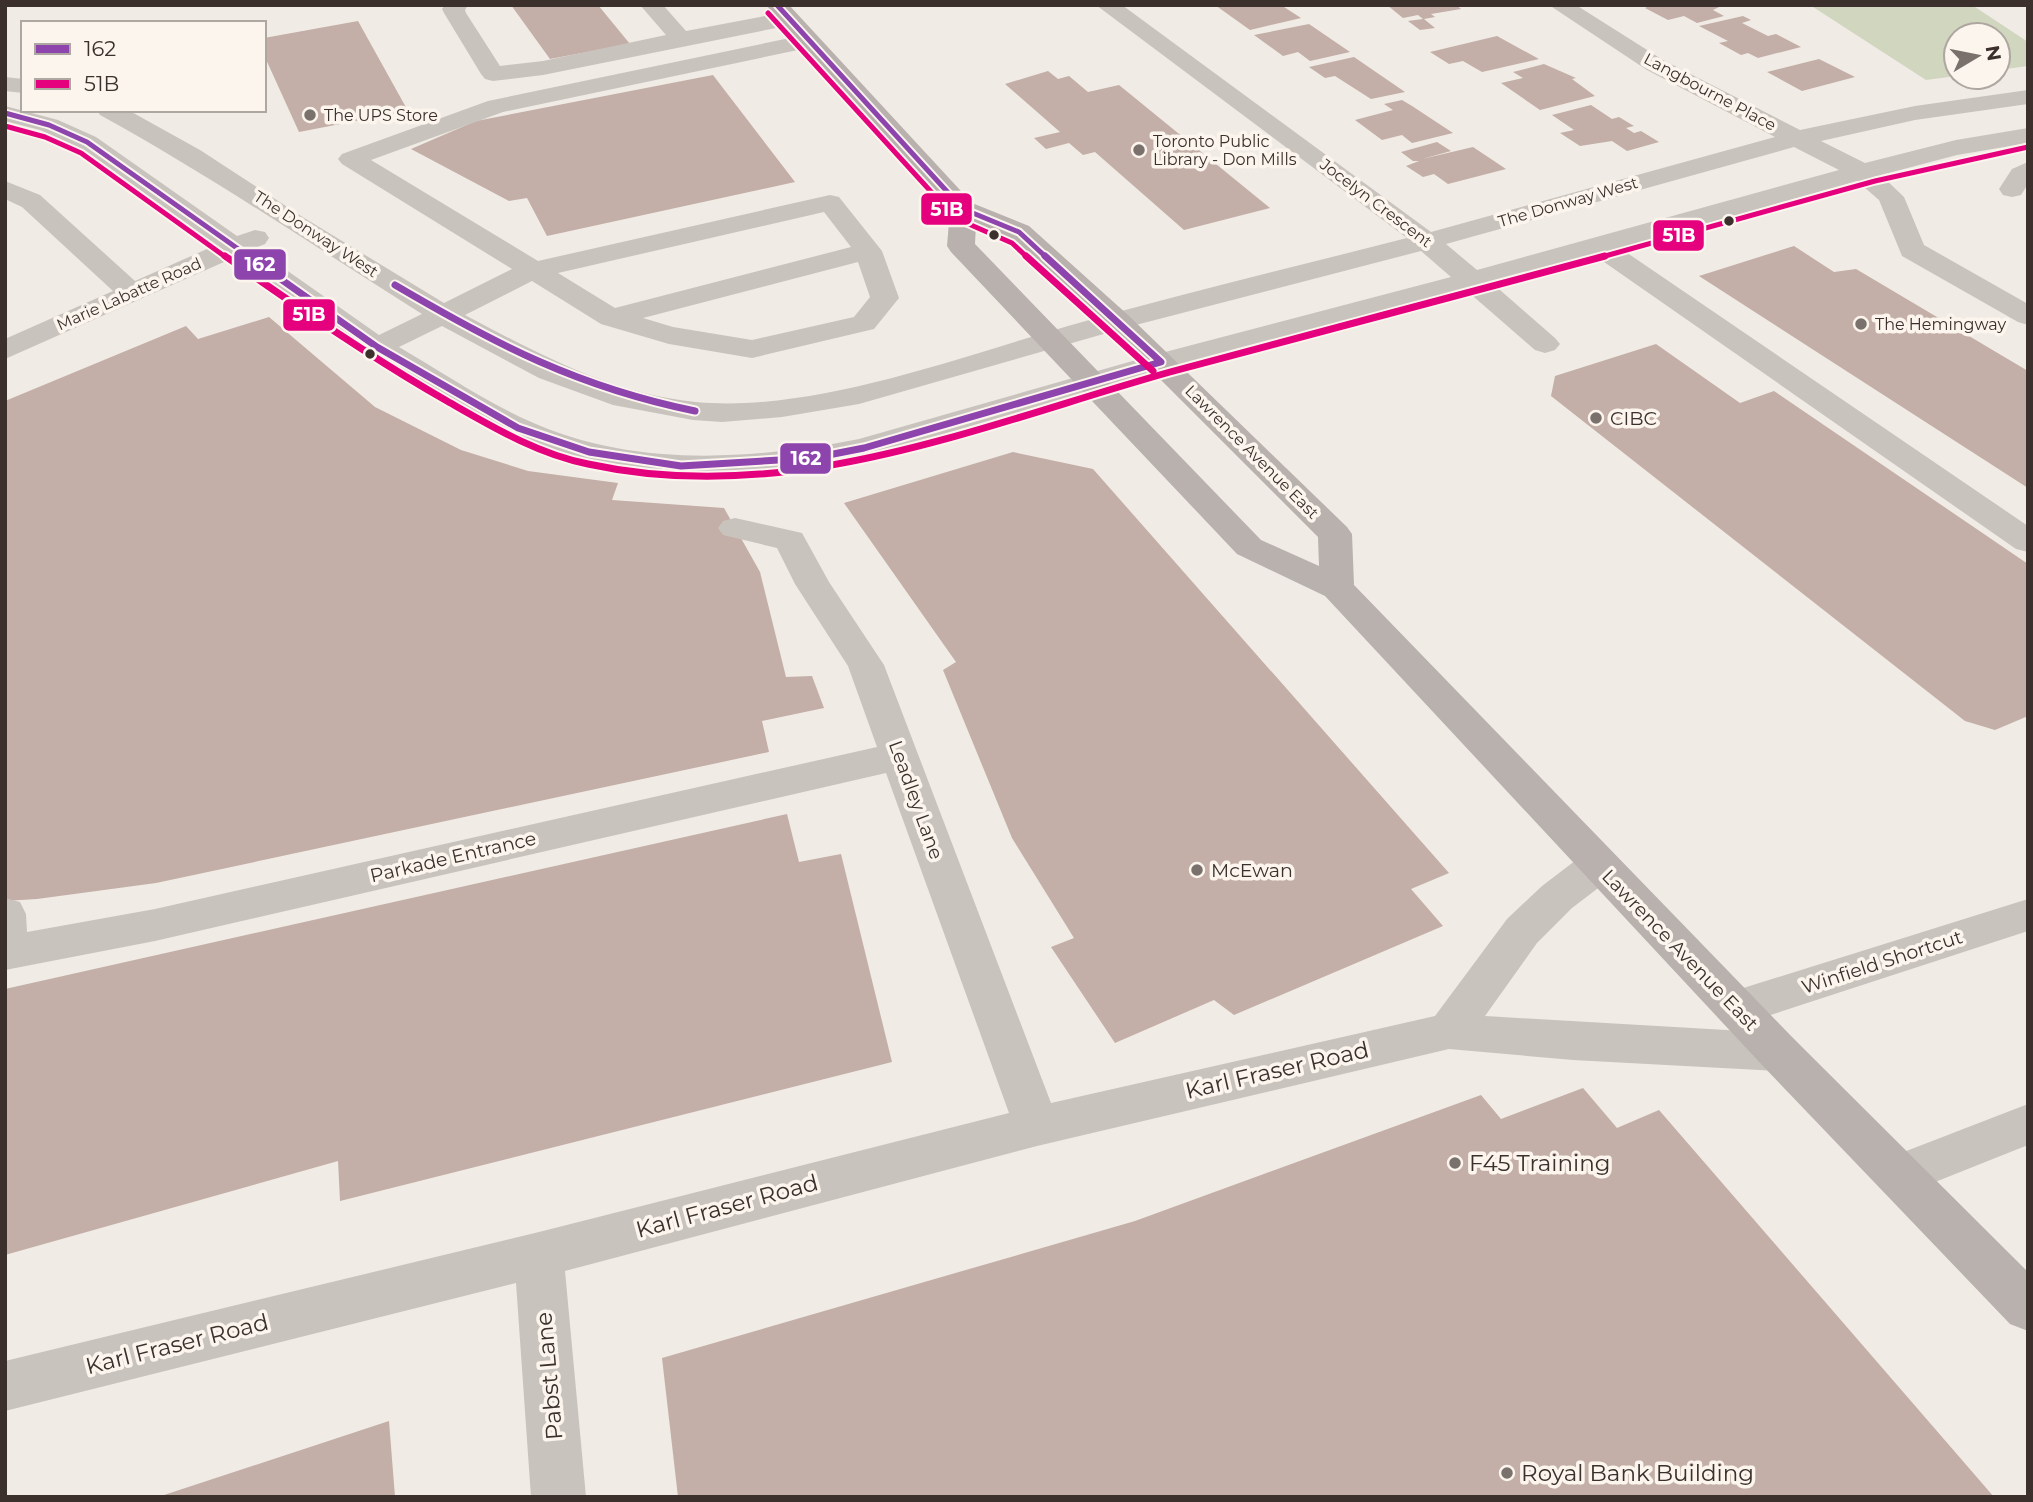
<svg xmlns="http://www.w3.org/2000/svg" width="2033" height="1502" font-family="Montserrat,sans-serif">
	<style>
		.green { fill: #d1d6bf }
		.building { fill: #c3afa7 }
		.lines { fill: none; stroke-linecap: round; stroke-linejoin: round }
		.minor { fill: #c9c3be; fill-rule: evenodd }
		.major { fill: #b8b1ad; fill-rule: evenodd }
		.bus-1-far1-casing { stroke: #fbf5ee; stroke-width: 9 }
		.bus-1-casing { stroke: #fbf5ee; stroke-width: 11 }
		.bus-2-far1-casing { stroke: #fbf5ee; stroke-width: 9 }
		.bus-2-casing { stroke: #fbf5ee; stroke-width: 11 }
		.bus-1-far1 { stroke: #8e44ad; stroke-width: 5 }
		.bus-1 { stroke: #8e44ad; stroke-width: 7 }
		.bus-2-far1 { stroke: #e5007d; stroke-width: 5 }
		.bus-2 { stroke: #e5007d; stroke-width: 7 }
		.poi-dot { fill: #7a716c; stroke: #fbf5ee; stroke-width: 2.5 }
		.bus-dot { fill: #3b302b; stroke: #fbf5ee; stroke-width: 2.5 }
		.labels { text-anchor: middle; dominant-baseline: central; stroke-width: 7; stroke-linejoin: round; paint-order: stroke }
		.far-street-label { font-size: 16px; fill: #3b302b; stroke: #fbf5ee }
		.far-poi-label { font-size: 16px; fill: #3b302b; stroke: #fbf5ee; text-anchor: start }
		.poi-label { font-size: 19px; fill: #3b302b; stroke: #fbf5ee; text-anchor: start }
		.street-label { font-size: 19px; fill: #3b302b; stroke: #fbf5ee }
		.near-street-label { font-size: 23px; fill: #3b302b; stroke: #fbf5ee }
		.near-poi-label { font-size: 23px; fill: #3b302b; stroke: #fbf5ee; text-anchor: start }
		.line-badge { stroke: #fbf5ee; stroke-width: 2.5 }
		.badge-label { font-size: 19px; text-anchor: middle; font-weight: bold; fill: #fff }
	</style>
	<rect width="100%" height="100%" fill="#f0ebe5"/>
	<path class="green" d="M1810 5H1972L2028 42V66L1998 70V35H1956V76L1926 80Z"/>
	<g class="building">
		<path d="M511 5H598L630 44 550 59Z"/>
		<path d="M1215 5H1281L1301 18 1250 30Z"/>
		<path d="M1387 5H1456L1461 9 1431 14 1435 17 1424 19 1435 28 1420 30 1408 21 1423 19 1418 15 1403 18Z"/>
		<path d="M1647 5H1723L1713 10 1724 16 1697 23 1684 16 1668 20 1645 8 1649 6Z"/>
		<path d="M1743 16 1751 20 1742 23 1768 36 1776 34 1801 47 1758 58 1748 53 1741 55 1719 43 1728 41 1699 26Z"/>
		<path d="M358 21 408 111 299 132 264 55V38Z"/>
		<path d="M1309 24 1350 52 1310 61 1298 52 1283 56 1254 35Z"/>
		<path d="M1497 36 1539 59 1482 72 1463 61 1449 64 1430 52Z"/>
		<path d="M1354 57 1405 92 1371 99 1335 76 1325 78 1309 67Z"/>
		<path d="M1819 59 1855 77 1802 91 1767 72Z"/>
		<path d="M1544 64 1576 78 1572 79 1595 96 1540 110 1501 83 1523 78 1513 72Z"/>
		<path d="M1048 71 1058 79 1069 76 1088 92 1119 85 1270 208 1184 230 1095 152 1083 155 1069 143 1046 149 1034 138 1060 132 1005 84Z"/>
		<path d="M713 75 795 182 547 236 527 198 509 201 411 149 476 121Z"/>
		<path d="M1402 100 1412 106 1453 133 1412 143 1402 135 1382 140 1355 120 1393 110 1384 104Z"/>
		<path d="M1591 105 1612 119 1619 117 1634 126 1626 128 1634 133 1641 131 1659 142 1627 151 1612 141 1580 146 1560 133 1574 130 1552 115Z"/>
		<path d="M1437 142 1451 151 1422 159 1473 147 1506 169 1448 184 1434 174 1423 177 1406 166 1419 161H1413L1401 152Z"/>
		<path d="M1794 246 1834 272 1856 269 2028 371V488L1699 276Z"/>
		<path d="M269 317 375 407 461 450 528 471 618 483 612 500 724 508 760 572 786 677 812 676 824 708 762 721 769 752 156 883 37 899 5 901V401L186 326 198 339Z"/>
		<path d="M1656 344 1740 403 1774 391 2028 564V716L1995 730 1965 721 1551 396 1555 376Z"/>
		<path d="M1013 452 1093 469 1449 873 1411 889 1443 926 1234 1015 1214 1000 1115 1043 1051 947 1074 938 1012 838 943 670 956 662 844 503Z"/>
		<path d="M787 814 799 862 841 854 892 1062 340 1201 338 1161 5 1255V989Z"/>
		<path d="M1583 1088 1617 1128 1659 1110 1994 1497H678L662 1358 1135 1221 1481 1095 1501 1119Z"/>
		<path d="M389 1421 395 1497H161V1496Z"/>
	</g>
	<g class="lines">
		<g class="minor">
			<path d="M445 5H468L465 10 466 13 500 66 543 61 666 35 640 5H663L686 31 786 12 794 14 797 19 794 24 786 26 543 75 493 81 485 79 481 74 444 13 442 9Z"/>
			<path d="M1096 5H1122L1431 232 1775 137 1647 70 1549 5H1576L1663 60 1800 130 1915 106 2028 90V104L1915 120 1821 141 1865 163 1956 140 2028 128V143L1957 155 1881 175 1904 197 1924 245 2028 304V325L2018 322 1902 256 1879 200 1857 181 1620 248 2028 526V552L2016 549 1594 255 1492 283 1555 338 1560 344 1555 350 1545 353 1535 350 1466 290 1172 368 864 458 813 468 705 476 660 474 578 459 507 435 367 353 233 258 5 359V339L113 291 22 207 5 199V181L40 195 135 281 216 245 78 147 40 130 5 121V106L58 120 96 137 237 236 255 230 265 232 269 238 265 244 255 248 379 335 422 314C315 247 211 176 100 115L97 110H128L200 150 301 216 444 303 512 269 342 164 338 159 342 154 488 101 809 34 817 36 820 41 817 46 503 112 371 160 538 261 830 195 839 197 882 251 899 298 874 329 752 358 669 344 601 324 532 281 465 315C539 354 611 394 696 402 811 413 957 358 1068 326 1180 294 1294 267 1407 238ZM1794 147 1839 170 1477 270 1446 244ZM824 212 851 247 615 308 558 273ZM1421 251 1451 277 1150 356 859 439C751 460 632 468 529 421 484 401 442 372 399 347L442 326 539 378 613 405 693 420 722 422 782 417 859 404 1128 327ZM858 262 870 297 854 317 752 340 673 327 643 318Z"/>
			<path d="M5 77 23 79V93L5 91Z"/>
			<path d="M2028 162V184L2021 195 2012 197 2003 195 1999 189 2012 169Z"/>
			<path d="M735 518 802 533 829 582 884 665 1051 1103 1435 1016 1507 919 1542 886 1584 854 1599 850 1614 854 1620 865 1614 876 1572 908 1537 943 1485 1016 1778 1033 1794 1039 1801 1052 1794 1065 1778 1071 1573 1060 1449 1049 1037 1146 565 1271 586 1497H531L516 1283 5 1411V1361L539 1232 1009 1113 886 773 155 941 5 970V898L20 902 26 914 27 932 155 909 877 747 848 666 795 584 777 548 723 535 718 528 723 521Z"/>
			<path d="M2028 899V931L1737 1026 1721 1021 1715 1008 1721 995Z"/>
			<path d="M2028 1104V1145L1900 1196 1883 1190 1876 1175 1883 1160Z"/>
		</g>
		<path class="major" d="M766 5H789L972 203 1029 226 1128 315 1347 527 1352 534 1354 585 1794 1039 2028 1272V1331L2010 1324 1762 1065 1325 596 1237 554 951 252 947 246 950 210ZM976 224 1009 238 1108 327 1318 537 1319 566 1261 540 975 244Z"/>
		<g class="bus-1-far1-casing">
			<g id="bus-1-far1">
				<path d="M777 5 963 209 1019 232 1047 258"/>
				<path d="M5 113 49 125 87 142 251 258"/>
			</g>
		</g>
		<g class="bus-1-casing">
			<g id="bus-1">
				<path d="M248 256 377 347 518 428 589 452 681 466 813 458 864 448 1161 362 1045 256"/>
				<path d="M395 285C497 345 578 387 695 411"/>
			</g>
		</g>
		<g class="bus-2-far1-casing">
			<g id="bus-2-far1">
				<path d="M768 13 955 218 1012 243 1028 258"/>
				<path d="M5 126 45 137 81 153 227 258"/>
				<path d="M1598 258 1875 181 2028 147"/>
			</g>
		</g>
		<g class="bus-2-casing">
			<g id="bus-2">
				<path d="M225 256C297 307 370 357 447 401 491 426 537 454 588 464 790 508 978 426 1170 372 1315 332 1460 296 1605 256"/>
				<path d="M1026 256 1153 371"/>
			</g>
		</g>
		<use href="#bus-1-far1" class="bus-1-far1"/>
		<use href="#bus-1" class="bus-1"/>
		<use href="#bus-2-far1" class="bus-2-far1"/>
		<use href="#bus-2" class="bus-2"/>
	</g>
	<g class="poi-dot">
		<circle cx="310" cy="115" r="7"/>
		<circle cx="1139" cy="150" r="7"/>
		<circle cx="1861" cy="324" r="7"/>
		<circle cx="1596" cy="418" r="7"/>
		<circle cx="1197" cy="870" r="7"/>
		<circle cx="1455" cy="1163" r="7"/>
		<circle cx="1507" cy="1473" r="7"/>
	</g>
	<g class="bus-dot">
		<circle cx="1729" cy="221" r="6"/>
		<circle cx="994" cy="235" r="6"/>
		<circle cx="370" cy="354" r="6"/>
	</g>
	<g class="labels">
		<g class="far-street-label">
			<text transform="translate(1710 92) rotate(28)">Langbourne Place</text>
			<text transform="translate(1568 202) rotate(-16)">The Donway West</text>
			<text transform="translate(1376 203) rotate(37)">Jocelyn Crescent</text>
			<text transform="translate(316 234) rotate(33)">The Donway West</text>
			<text transform="translate(129 294) rotate(-24)">Marie Labatte Road</text>
			<text transform="translate(1252 452) rotate(45)">Lawrence Avenue East</text>
		</g>
		<g class="far-poi-label">
			<text x="324" y="115">The UPS Store</text>
			<text x="1153" y="141">Toronto Public<tspan x="1153" dy="18">Library - Don Mills</tspan></text>
			<text x="1875" y="324">The Hemingway</text>
		</g>
		<g class="poi-label">
			<text x="1610" y="418">CIBC</text>
			<text x="1211" y="870">McEwan</text>
		</g>
		<g class="street-label">
			<text transform="translate(916 800) rotate(70)">Leadley Lane</text>
			<text transform="translate(453 857) rotate(-13)">Parkade Entrance</text>
			<text transform="translate(1680 950) rotate(46)">Lawrence Avenue East</text>
			<text transform="translate(1882 962) rotate(-18)">Winfield Shortcut</text>
		</g>
		<g class="near-street-label">
			<text transform="translate(1277 1070) rotate(-13)">Karl Fraser Road</text>
			<text transform="translate(727 1206) rotate(-15)">Karl Fraser Road</text>
			<text transform="translate(177 1344) rotate(-14)">Karl Fraser Road</text>
			<text transform="translate(549 1376) rotate(-95)">Pabst Lane</text>
		</g>
		<g class="near-poi-label">
			<text x="1469" y="1163">F45 Training</text>
			<text x="1521" y="1473">Royal Bank Building</text>
		</g>
	</g>
	<g class="line-badge">
		<rect x="920" y="192" width="53" height="34" rx="7" fill="#e5007d"/>
		<rect x="1652" y="219" width="53" height="33" rx="7" fill="#e5007d"/>
		<rect x="233" y="248" width="54" height="33" rx="7" fill="#8e44ad"/>
		<rect x="282" y="298" width="54" height="34" rx="7" fill="#e5007d"/>
		<rect x="779" y="442" width="53" height="33" rx="7" fill="#8e44ad"/>
	</g>
	<g class="badge-label">
		<text x="947" y="216">51B</text>
		<text x="1679" y="242">51B</text>
		<text x="260" y="271">162</text>
		<text x="309" y="321">51B</text>
		<text x="806" y="465">162</text>
	</g>
	<rect width="2033" height="1502" fill="none" stroke="#3b302b" stroke-width="14"/>
	<rect x="21" y="21" width="245" height="91" fill="#fbf5ee" stroke="#aea6a0" stroke-width="2"/>
	<rect x="35" y="44" width="35" height="10" fill="#8e44ad" stroke="#aea6a0" stroke-width="2"/>
	<text x="84" y="56" font-size="21" fill="#3b302b">162</text>
	<rect x="35" y="79" width="35" height="10" fill="#e5007d" stroke="#aea6a0" stroke-width="2"/>
	<text x="84" y="91" font-size="21" fill="#3b302b">51B</text>
	<g transform="translate(1977 56) rotate(80)"><circle r="33" fill="#fbf5ee" stroke="#aea6a0" stroke-width="2"/>
	<path d="M0-5L12 26L0 18L-12 26Z" fill="#7a716c"/>
	<text y="-10" font-size="19" font-weight="bold" text-anchor="middle" fill="#3b302b">N</text>
	</g>
</svg>
